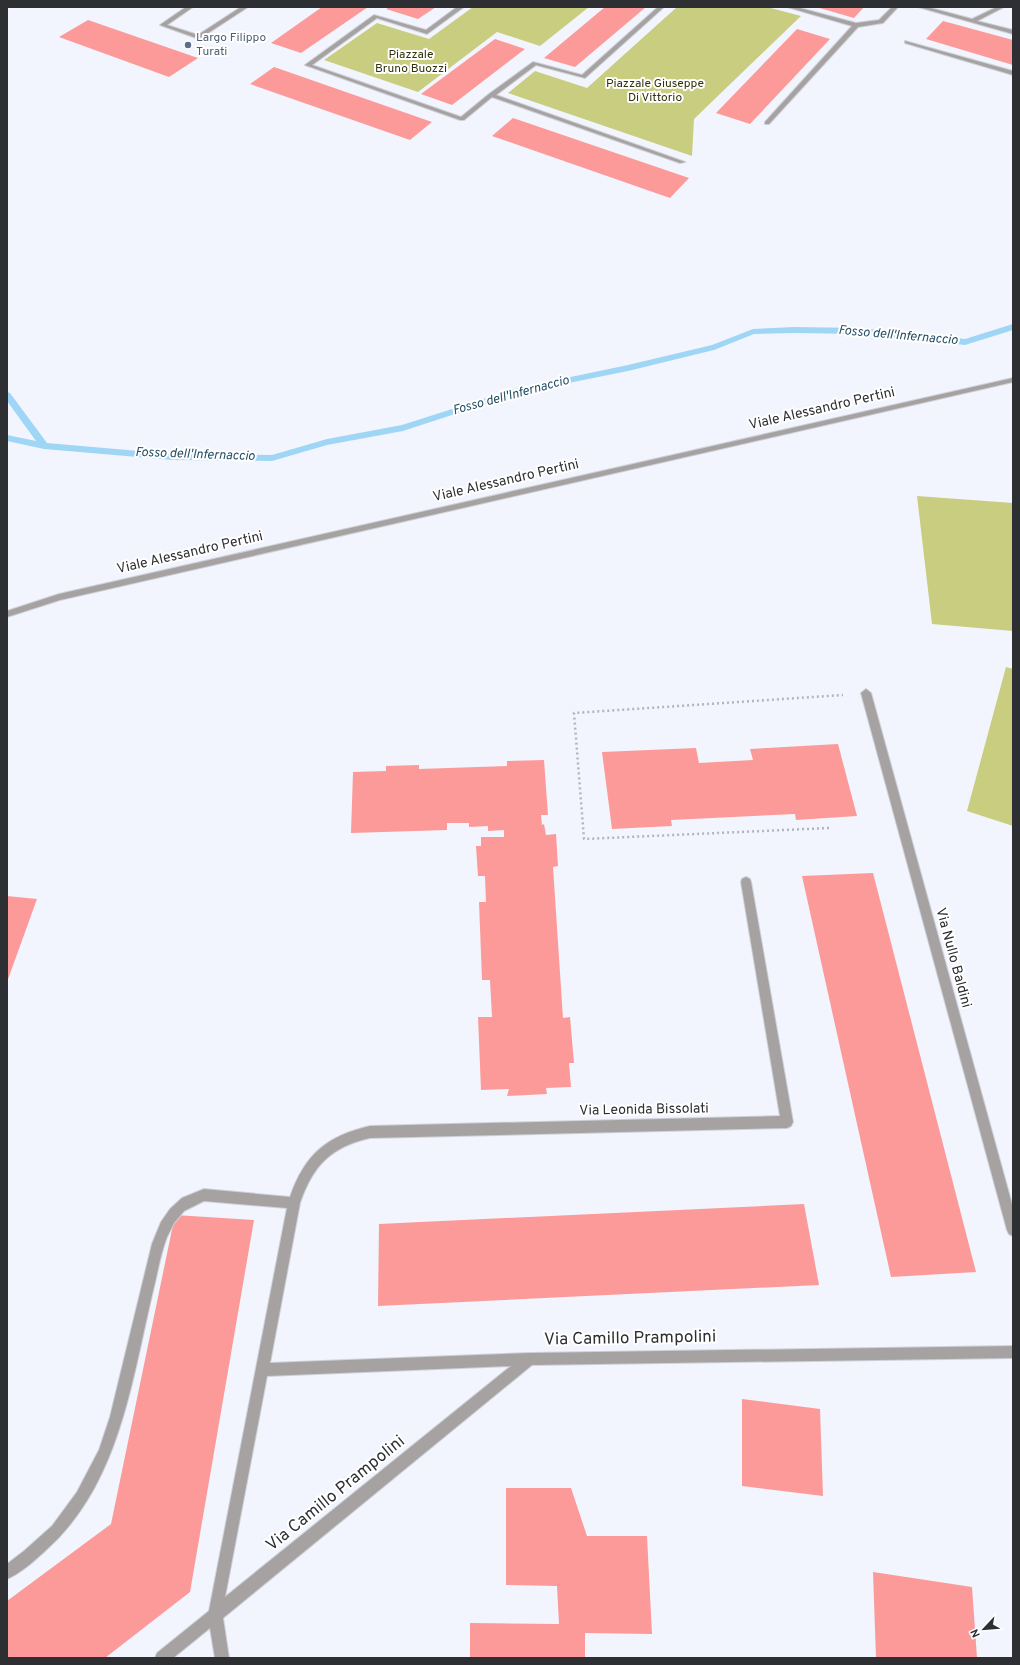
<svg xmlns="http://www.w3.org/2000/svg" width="1020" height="1665" font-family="Overpass,sans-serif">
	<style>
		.green { fill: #c9cd7f }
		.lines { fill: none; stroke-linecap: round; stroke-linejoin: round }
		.stream { fill: #a0d6f5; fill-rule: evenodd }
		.building { fill: #fc9a99 }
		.minor-casing { stroke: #cfd1d9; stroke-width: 2 }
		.path { stroke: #b2b5bb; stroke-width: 2.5; stroke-dasharray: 2 3; stroke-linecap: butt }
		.minor { fill: #a7a2a2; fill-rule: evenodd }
		.service-dot { fill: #5c6f8a; stroke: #fff; stroke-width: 1.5 }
		.labels { text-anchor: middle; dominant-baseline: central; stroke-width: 4; stroke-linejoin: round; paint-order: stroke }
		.far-service-label { font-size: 12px; fill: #4e5e75; stroke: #fff; text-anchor: start }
		.far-park-label { font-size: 12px; fill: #313209; stroke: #fff }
		.far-water-label { font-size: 13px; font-style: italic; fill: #264f65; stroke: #fff }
		.street-label { font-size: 14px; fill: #2e2f33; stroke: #fff }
		.near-street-label { font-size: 17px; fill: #2e2f33; stroke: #fff }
	</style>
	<rect width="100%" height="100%" fill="#f2f5fd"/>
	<g class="green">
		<path d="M473 7H589L540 46 497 32 418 92 324 60 377 23 429 39Z"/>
		<path d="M677 7H767L801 16 694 119 692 156 508 93 535 71 587 88Z"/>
		<path d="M917 496 1013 503V631L932 624Z"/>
		<path d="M1006 667 1013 669V826L967 811Z"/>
	</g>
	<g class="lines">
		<path class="stream" d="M1013 324V330L965 345 860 334 794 333 754 334 714 350 628 371 519 393 403 431 327 445 272 461 173 460 44 449 7 441V435L36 441 7 401V392L10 393 47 443 173 454 272 455 327 439 402 425 518 388 628 365 712 345 753 329 794 327 860 328 965 339Z"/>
	</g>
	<g class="building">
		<path d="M322 7H368L301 53 271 43Z"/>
		<path d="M390 7H436L418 19 386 9Z"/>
		<path d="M605 7H646L575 67 544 58Z"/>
		<path d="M816 7H864L854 18Z"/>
		<path d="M88 20 198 58 169 77 59 37Z"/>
		<path d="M943 21 1013 40V65L926 39Z"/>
		<path d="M797 29 830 39 750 124 716 113Z"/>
		<path d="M495 39 525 49 452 105 421 94Z"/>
		<path d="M274 67 432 122 410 140 250 84Z"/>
		<path d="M513 118 689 178 670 198 492 136Z"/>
		<path d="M838 744 857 816 796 820 795 814 671 820 672 826 612 829 602 752 696 748 699 763 753 760 750 749Z"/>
		<path d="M544 760 548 815H541L542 825 544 824 546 835 556 834 558 866 553 867 563 1018 570 1017 574 1063H569L571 1087 546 1088 547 1094 507 1096 509 1089 481 1090 478 1017H492L490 980H482L479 902H486L485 876H478L476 846H481V837H504V830L488 831V826L469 827V823H447V830L351 833 353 772 386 771V766L419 765V769L507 766V761Z"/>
		<path d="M873 873 976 1272 891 1277 802 876Z"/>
		<path d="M7 896 37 899 7 982Z"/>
		<path d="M804 1204 819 1285 378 1306 379 1224Z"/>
		<path d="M175 1215 254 1220 190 1592 105 1658H7V1601L111 1524Z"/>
		<path d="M742 1399 820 1409 823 1496 742 1486Z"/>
		<path d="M506 1488H571L587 1536H647L652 1634 585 1633V1658H470V1623L559 1624 557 1586 506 1585Z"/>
		<path d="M873 1572 972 1587 977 1658H876Z"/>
	</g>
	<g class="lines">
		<g class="minor-casing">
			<g id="minor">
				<path d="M186 7H193L167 25 198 35 241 7H248L199 39 160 25Z"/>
				<path d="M457 7H464L427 34 377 18 312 65 461 117 489 94 533 62 582 75 658 7H664L585 78 536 65 496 95 685 162 680 163 492 97 464 120H460L305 65 374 15 426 30Z"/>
				<path d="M787 7H796L856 23 879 20 892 7H898L883 23 858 27 769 124H765V122L852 26Z"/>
				<path d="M918 7H927L972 19 997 7H1004L977 21 1013 30V34Z"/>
				<path d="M905 41 1013 71V75L905 43Z"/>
				<path d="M1013 378V382L60 600 7 617V611L59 594Z"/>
				<path d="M866 689 871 693 1013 1208V1236L1009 1234 1007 1230 861 693Z"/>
				<path d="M746 877 750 879 751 882 793 1122 791 1126 787 1128 370 1138C331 1147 313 1165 300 1203L270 1363 530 1353 1013 1346V1358L532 1365 223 1618 229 1658H215L210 1628 173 1658H155L157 1653 209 1611 287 1208 204 1201 184 1211 174 1223 167 1237C160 1255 157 1276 152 1295 131 1385 118 1486 46 1550 34 1561 21 1573 7 1579V1564L24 1551 52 1526 77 1492 99 1450 110 1417 152 1244 161 1222 170 1209 182 1198 204 1189 290 1197C305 1154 327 1136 370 1126L780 1116 741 882 742 879ZM511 1366 225 1597 267 1376Z"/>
			</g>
		</g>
		<path class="path" d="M829 828 584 839 574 713 843 695"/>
		<use href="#minor" class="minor"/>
	</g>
	<circle class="service-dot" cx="188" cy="45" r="4"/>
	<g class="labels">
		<g class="far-service-label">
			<text x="196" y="38">Largo Filippo<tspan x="196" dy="14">Turati</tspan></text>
		</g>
		<g class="far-park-label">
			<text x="411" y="55">Piazzale<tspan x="411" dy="14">Bruno Buozzi</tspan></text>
			<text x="655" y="84">Piazzale Giuseppe<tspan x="655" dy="14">Di Vittorio</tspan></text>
		</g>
		<g class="far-water-label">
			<text transform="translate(898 336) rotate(5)">Fosso dell'Infernaccio</text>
			<text transform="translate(511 396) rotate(-15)">Fosso dell'Infernaccio</text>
			<text transform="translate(195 455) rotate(2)">Fosso dell'Infernaccio</text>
		</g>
		<g class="street-label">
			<text transform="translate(822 409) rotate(-13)">Viale Alessandro Pertini</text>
			<text transform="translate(506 481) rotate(-13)">Viale Alessandro Pertini</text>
			<text transform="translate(190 553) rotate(-13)">Viale Alessandro Pertini</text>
			<text transform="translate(953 958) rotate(75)">Via Nullo Baldini</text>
			<text transform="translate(644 1110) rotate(-1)">Via Leonida Bissolati</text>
		</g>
		<g class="near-street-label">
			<text transform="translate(630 1339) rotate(-1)">Via Camillo Prampolini</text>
			<text transform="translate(336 1494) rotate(-39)">Via Camillo Prampolini</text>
		</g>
	</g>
	<rect width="1020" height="1665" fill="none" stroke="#2e2f33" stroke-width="16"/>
	<g transform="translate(984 1629) rotate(244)" stroke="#ffffff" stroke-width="3" paint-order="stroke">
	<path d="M0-3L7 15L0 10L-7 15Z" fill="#2e2f33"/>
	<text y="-6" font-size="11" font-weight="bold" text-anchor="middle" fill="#2e2f33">N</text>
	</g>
</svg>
